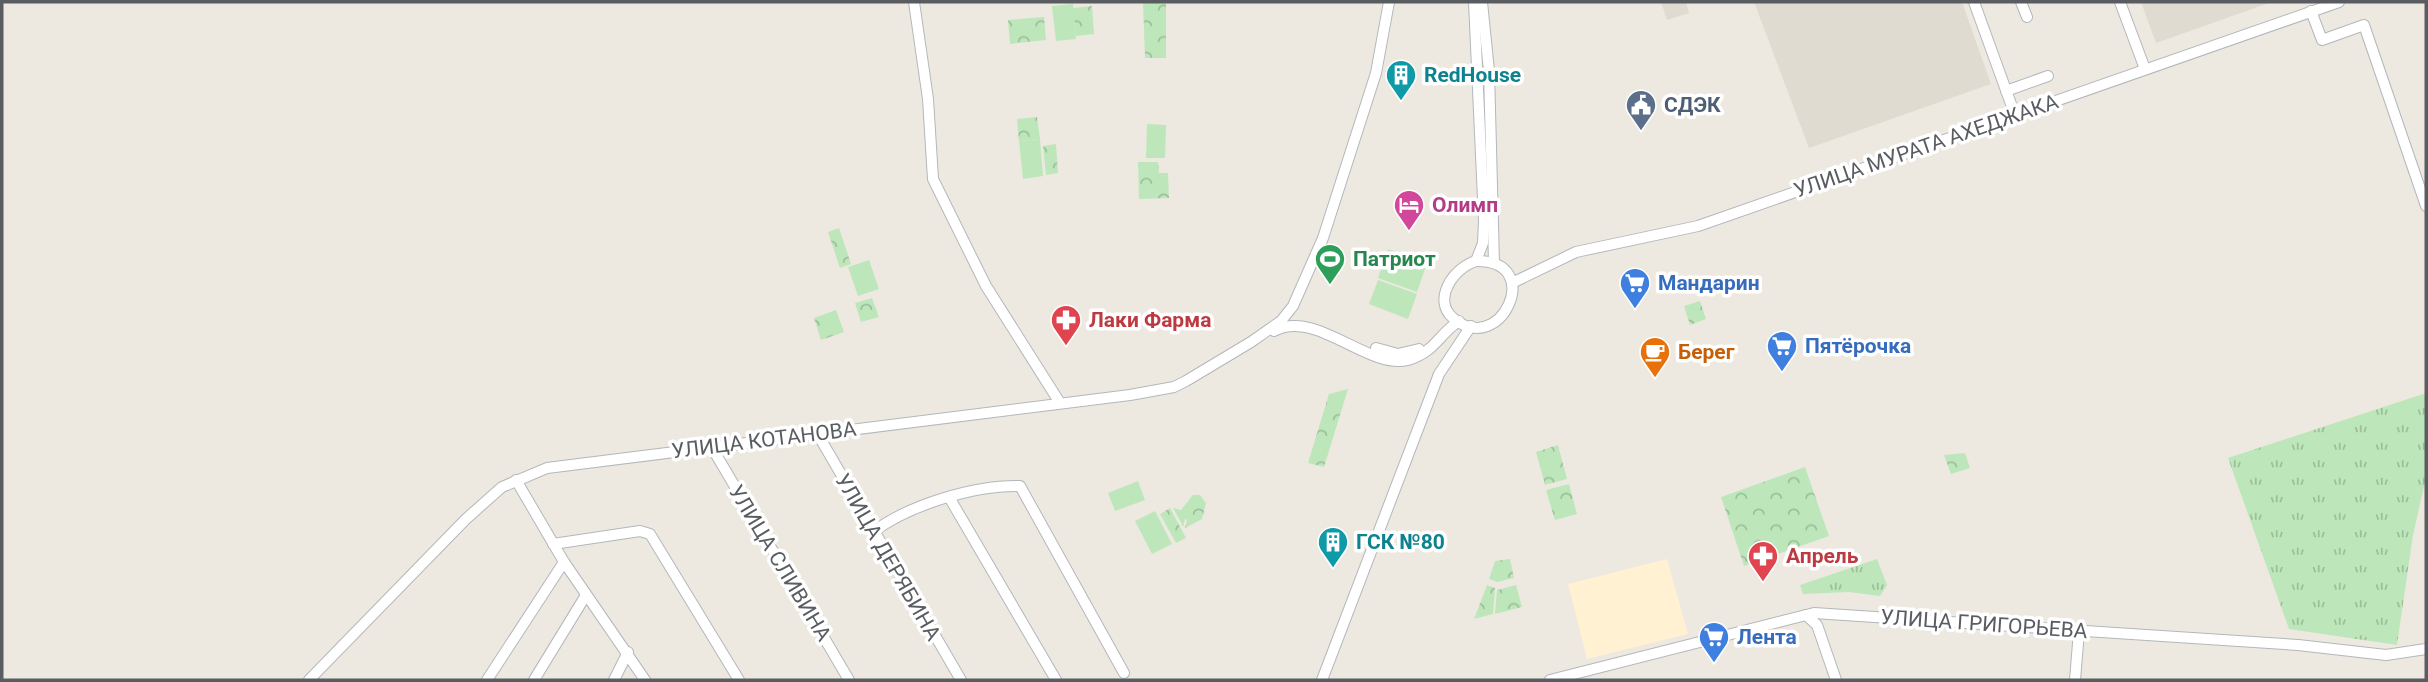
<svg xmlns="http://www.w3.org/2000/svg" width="2428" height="682" font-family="Roboto,sans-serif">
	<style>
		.commercial { fill: #fff1d2 }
		.education { fill: #dfdbd0 }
		.grass { fill: url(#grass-tufts) }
		.park { fill: url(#park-crowns) }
		.pitch { fill: #bde7ba }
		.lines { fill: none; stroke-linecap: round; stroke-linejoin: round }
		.minor-casing { stroke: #b3b7bc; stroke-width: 12 }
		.minor { stroke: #fff; stroke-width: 10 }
		.labels { text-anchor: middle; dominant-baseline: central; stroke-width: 7; stroke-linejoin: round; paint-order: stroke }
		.culture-label { font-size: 21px; font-weight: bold; fill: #0d838f; stroke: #fff; text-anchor: start }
		.service-label { font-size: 21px; font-weight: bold; fill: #4e5e75; stroke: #fff; text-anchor: start }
		.street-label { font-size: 21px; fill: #595d62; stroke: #fff }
		.hotel-label { font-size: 21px; font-weight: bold; fill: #b23c85; stroke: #fff; text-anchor: start }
		.leisure-label { font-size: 21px; font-weight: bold; fill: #27864d; stroke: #fff; text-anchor: start }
		.shop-label { font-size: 21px; font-weight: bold; fill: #366cbe; stroke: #fff; text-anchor: start }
		.health-label { font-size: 21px; font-weight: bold; fill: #be3a42; stroke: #fff; text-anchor: start }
		.food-label { font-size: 21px; font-weight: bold; fill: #c56008; stroke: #fff; text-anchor: start }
	</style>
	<defs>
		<pattern id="grass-tufts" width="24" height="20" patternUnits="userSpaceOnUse" patternTransform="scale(1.75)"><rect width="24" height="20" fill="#bde7ba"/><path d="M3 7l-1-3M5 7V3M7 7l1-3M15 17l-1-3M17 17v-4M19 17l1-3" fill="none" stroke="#9dbe9b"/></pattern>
		<pattern id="park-crowns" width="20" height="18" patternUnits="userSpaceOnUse" patternTransform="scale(1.75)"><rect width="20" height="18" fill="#bde7ba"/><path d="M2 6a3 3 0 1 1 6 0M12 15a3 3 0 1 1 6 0" fill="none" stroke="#9dbe9b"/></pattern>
	</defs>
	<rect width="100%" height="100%" fill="#ede9e0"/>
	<path class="commercial" d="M1667 559 1688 634 1587 659 1568 584Z"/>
	<g class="education">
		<path d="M1661 2H1686L1689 13 1667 20Z"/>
		<path d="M1754 2H1962L1991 84 1809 148Z"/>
		<path d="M2141 2H2272L2156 43Z"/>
	</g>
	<g class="grass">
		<path d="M2426 393V478L2413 535 2397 645 2289 629 2228 458Z"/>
		<path d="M1877 559 1887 585 1880 596 1849 592 1803 594 1800 585Z"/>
	</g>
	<g class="park">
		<path d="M1143 2H1166V58H1145Z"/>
		<path d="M1092 6 1094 34 1076 36 1073 8Z"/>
		<path d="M1044 17 1046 40 1010 44 1008 20Z"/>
		<path d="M1037 117 1040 139 1019 141 1017 119Z"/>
		<path d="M1056 144 1058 173 1046 175 1043 146Z"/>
		<path d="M1138 162H1158L1159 173H1168L1169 198 1139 199Z"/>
		<path d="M839 228 851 264 840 268 828 232Z"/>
		<path d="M872 298 879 317 861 322 855 303Z"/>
		<path d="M1700 301 1706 319 1690 325 1684 306Z"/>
		<path d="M836 310 844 332 821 340 814 318Z"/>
		<path d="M1348 389 1324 467 1308 463 1329 394Z"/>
		<path d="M1558 445 1567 479 1545 485 1536 452Z"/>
		<path d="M1965 453 1970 468 1951 474 1944 455Z"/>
		<path d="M1805 467 1829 536 1744 566 1721 497Z"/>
		<path d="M1569 484 1577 514 1555 520 1546 490Z"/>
		<path d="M1193 495H1200L1206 503 1202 519 1185 528 1187 520 1185 519 1183 526 1173 508 1181 510Z"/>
		<path d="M1170 508 1186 538 1176 543 1160 514Z"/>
		<path d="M1510 559 1514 578 1497 582 1489 579 1495 561Z"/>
		<path d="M1487 585 1495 588 1493 614 1474 619Z"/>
		<path d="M1516 585 1522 607 1495 614 1497 590Z"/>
	</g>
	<g class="pitch">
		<path d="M1073 4 1076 39 1056 41 1052 6Z"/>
		<path d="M1147 124 1166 125 1165 158H1146Z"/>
		<path d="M1040 139 1043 176 1023 179 1019 141Z"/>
		<path d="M1388 249 1427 263 1417 292 1378 278Z"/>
		<path d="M869 260 879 289 858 296 848 267Z"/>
		<path d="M1378 280 1417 294 1408 319 1369 304Z"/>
		<path d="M1138 481 1145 500 1115 511 1108 493Z"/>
		<path d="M1155 511 1172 544 1152 554 1135 521Z"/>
	</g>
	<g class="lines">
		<g class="minor-casing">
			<g id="minor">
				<path d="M914 2 928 99 933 179 986 286 1060 403"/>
				<path d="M1474 2 1484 221 1483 243 1476 261"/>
				<path d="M1482 2 1489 71 1494 263"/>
				<path d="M1974 2 2015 115"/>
				<path d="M2021 2 2027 17"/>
				<path d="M2120 2 2145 69"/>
				<path d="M2311 11 2322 40 2364 25 2426 206"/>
				<path d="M2006 91 2048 76"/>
				<path d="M1476 261C1547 260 1500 359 1453 318 1432 300 1453 268 1476 261Z"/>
				<path d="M1512 283 1576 252 1698 226 2339 2"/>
				<path d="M1274 331C1315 308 1368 370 1408 360 1435 352 1439 334 1459 321"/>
				<path d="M1376 348 1398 354 1419 349"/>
				<path d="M817 433 961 680"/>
				<path d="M711 446 849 680"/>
				<path d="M516 480 564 562 645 680"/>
				<path d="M949 497 1056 680"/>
				<path d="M873 532C909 505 974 485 1020 486L1124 673"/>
				<path d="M553 544 640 531 650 534 739 680"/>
				<path d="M1806 615 1817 625 1836 680"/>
				<path d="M309 680 466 519 502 487 547 468 1130 395 1174 387 1186 381 1251 342 1281 321 1293 306 1323 238 1376 73 1389 2"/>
				<path d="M487 680 564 562"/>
				<path d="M534 680 586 595"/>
				<path d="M614 680 628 652"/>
				<path d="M1322 680 1439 374 1471 326"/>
				<path d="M1550 680 1814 613 2298 645 2386 655 2426 649"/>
				<path d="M2075 680 2079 631"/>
			</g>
		</g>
		<use href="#minor" class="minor"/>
	</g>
	<defs>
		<g id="building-pin" transform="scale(1.575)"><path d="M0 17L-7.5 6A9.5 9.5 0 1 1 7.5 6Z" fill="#0f9aa8" stroke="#fff"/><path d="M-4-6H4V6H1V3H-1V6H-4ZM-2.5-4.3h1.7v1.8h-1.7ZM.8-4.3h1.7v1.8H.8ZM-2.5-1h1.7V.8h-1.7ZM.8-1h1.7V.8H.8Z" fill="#fff"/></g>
		<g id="civic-pin" transform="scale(1.575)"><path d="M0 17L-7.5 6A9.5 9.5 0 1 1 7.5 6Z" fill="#5c6f8a" stroke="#fff"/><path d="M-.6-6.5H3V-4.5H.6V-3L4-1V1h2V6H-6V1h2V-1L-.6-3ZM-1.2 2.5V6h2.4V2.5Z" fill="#fff"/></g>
		<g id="hotel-pin" transform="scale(1.575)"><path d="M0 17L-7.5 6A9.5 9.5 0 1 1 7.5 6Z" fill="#d1479c" stroke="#fff"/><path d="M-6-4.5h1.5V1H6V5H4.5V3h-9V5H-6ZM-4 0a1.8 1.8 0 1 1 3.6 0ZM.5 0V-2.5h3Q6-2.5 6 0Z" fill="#fff"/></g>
		<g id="stadium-pin" transform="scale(1.575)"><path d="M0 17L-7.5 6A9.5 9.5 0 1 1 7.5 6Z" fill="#2e9e5b" stroke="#fff"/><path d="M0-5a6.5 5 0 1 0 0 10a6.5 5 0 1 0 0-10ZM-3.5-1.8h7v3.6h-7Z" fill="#fff"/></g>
		<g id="supermarket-pin" transform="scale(1.575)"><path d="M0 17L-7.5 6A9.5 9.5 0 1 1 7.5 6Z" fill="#3f7fe0" stroke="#fff"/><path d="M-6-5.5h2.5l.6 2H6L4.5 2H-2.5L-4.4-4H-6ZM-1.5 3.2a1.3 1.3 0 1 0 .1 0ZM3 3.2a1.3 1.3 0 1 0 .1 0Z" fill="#fff"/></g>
		<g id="pharmacy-pin" transform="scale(1.575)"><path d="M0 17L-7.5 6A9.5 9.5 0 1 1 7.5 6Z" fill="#e0444e" stroke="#fff"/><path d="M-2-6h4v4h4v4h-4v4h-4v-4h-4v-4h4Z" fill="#fff"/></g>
		<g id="cafe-pin" transform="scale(1.575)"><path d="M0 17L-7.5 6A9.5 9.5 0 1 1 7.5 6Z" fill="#e8710a" stroke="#fff"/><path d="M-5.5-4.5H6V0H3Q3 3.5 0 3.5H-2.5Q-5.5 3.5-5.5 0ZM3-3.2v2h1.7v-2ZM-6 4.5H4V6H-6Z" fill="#fff"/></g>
	</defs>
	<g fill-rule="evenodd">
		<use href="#building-pin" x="1401" y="75"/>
		<use href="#civic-pin" x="1641" y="105"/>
		<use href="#hotel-pin" x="1409" y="205"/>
		<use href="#stadium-pin" x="1330" y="259"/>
		<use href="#supermarket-pin" x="1635" y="283"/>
		<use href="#pharmacy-pin" x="1066" y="320"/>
		<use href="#supermarket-pin" x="1782" y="346"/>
		<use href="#cafe-pin" x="1655" y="352"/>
		<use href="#building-pin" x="1333" y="542"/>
		<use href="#pharmacy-pin" x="1763" y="556"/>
		<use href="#supermarket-pin" x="1714" y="637"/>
	</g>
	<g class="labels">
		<g class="culture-label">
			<text x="1424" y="75">RedHouse</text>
			<text x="1356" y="542">ГСК №80</text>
		</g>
		<g class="service-label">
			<text x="1664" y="105">СДЭК</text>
		</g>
		<g class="street-label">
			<text transform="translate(1926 146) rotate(-19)">УЛИЦА МУРАТА АХЕДЖАКА</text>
			<text transform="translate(764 440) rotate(-7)">УЛИЦА КОТАНОВА</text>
			<text transform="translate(888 557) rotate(60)">УЛИЦА ДЕРЯБИНА</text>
			<text transform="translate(780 563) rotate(59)">УЛИЦА СЛИВИНА</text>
			<text transform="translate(1984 624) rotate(4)">УЛИЦА ГРИГОРЬЕВА</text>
		</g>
		<g class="hotel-label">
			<text x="1432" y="205">Олимп</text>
		</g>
		<g class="leisure-label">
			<text x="1353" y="259">Патриот</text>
		</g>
		<g class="shop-label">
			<text x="1658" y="283">Мандарин</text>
			<text x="1805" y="346">Пятёрочка</text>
			<text x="1737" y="637">Лента</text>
		</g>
		<g class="health-label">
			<text x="1089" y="320">Лаки Фарма</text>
			<text x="1786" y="556">Апрель</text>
		</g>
		<g class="food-label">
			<text x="1678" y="352">Берег</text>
		</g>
	</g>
	<rect width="2428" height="682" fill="none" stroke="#595d62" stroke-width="7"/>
</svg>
